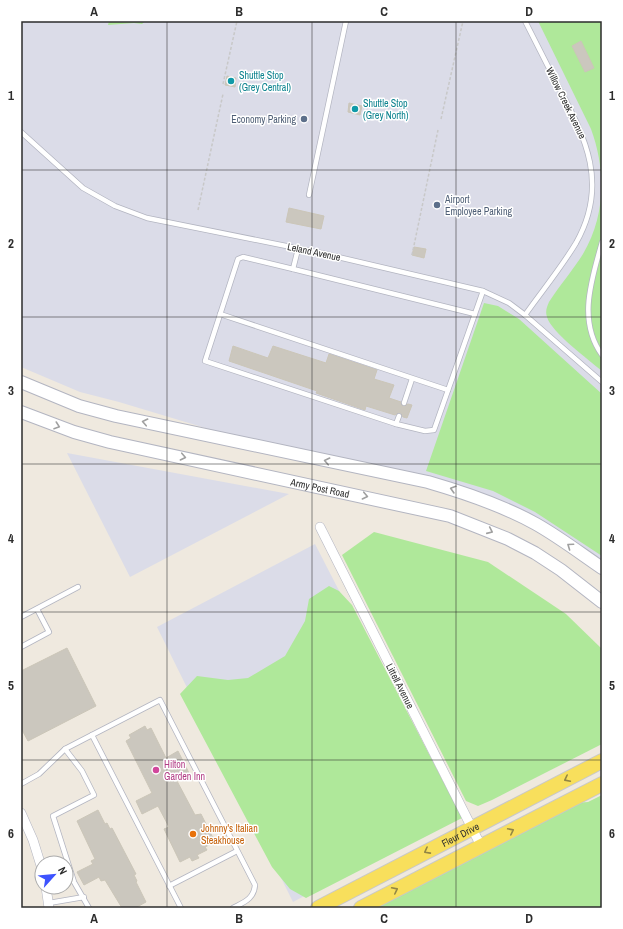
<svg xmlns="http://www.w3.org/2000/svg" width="623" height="929" font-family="'Archivo Narrow',sans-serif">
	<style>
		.airport { fill: #dbdce8 }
		.green { fill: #afe89a }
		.building { fill: #cbc7be; stroke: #cbc6b8 }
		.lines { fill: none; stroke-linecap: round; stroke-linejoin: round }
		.service-casing { stroke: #b3b5c1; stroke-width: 6 }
		.minor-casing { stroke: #b3b5c1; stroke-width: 10 }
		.secondary-casing { stroke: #b3b5c1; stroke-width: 14 }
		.primary-casing { stroke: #c8c8c8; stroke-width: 16 }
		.path { stroke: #c8c8c8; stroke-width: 1.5; stroke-dasharray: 3 2; stroke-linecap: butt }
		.service { stroke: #fff; stroke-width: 4.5 }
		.minor { stroke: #fff; stroke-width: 9 }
		.secondary { stroke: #fff; stroke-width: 12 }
		.primary { stroke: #f8df5c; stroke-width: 14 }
		.oneway { stroke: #a0a0a0 }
		.oneway2 { stroke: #928644 }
		.grid { fill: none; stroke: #2d2d2d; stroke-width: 1; stroke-opacity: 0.55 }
		.culture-dot { fill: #0f9aa8; stroke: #fff; stroke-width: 1.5 }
		.service-dot { fill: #5c6f8a; stroke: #fff; stroke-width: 1.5 }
		.hotel-dot { fill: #d1479c; stroke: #fff; stroke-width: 1.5 }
		.food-dot { fill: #e8710a; stroke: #fff; stroke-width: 1.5 }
		.labels { text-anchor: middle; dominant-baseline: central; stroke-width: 3; stroke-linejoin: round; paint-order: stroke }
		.culture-label { font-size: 10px; fill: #0d838f; stroke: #fff; text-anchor: start }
		.street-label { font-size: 10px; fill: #2d2d2d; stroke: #fff }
		.service-label { font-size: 10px; fill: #4e5e75; stroke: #fff; text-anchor: end }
		.hotel-label { font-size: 10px; fill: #b23c85; stroke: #fff; text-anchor: start }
		.food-label { font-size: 10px; fill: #c56008; stroke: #fff; text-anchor: start }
		.neatline { fill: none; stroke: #2d2d2d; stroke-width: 1.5 }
		.grid-label { font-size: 13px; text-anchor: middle; font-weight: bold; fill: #2d2d2d }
	</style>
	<rect width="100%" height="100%" fill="#efe9df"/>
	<g class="airport">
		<path d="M21 21H602V568L484 500 278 450 119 402 80 392 21 367Z"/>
		<path d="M67 453 289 494 130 577Z"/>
		<path d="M315 544 455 816 293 902 157 627Z"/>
	</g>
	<g class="green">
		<path d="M109 21H145L142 24 134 23 108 25Z"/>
		<path d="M538 21H602V371C589 360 551 332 547 317 545 311 547 307 549 302 560 285 573 270 583 254 606 215 606 170 591 129Z"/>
		<path d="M484 303 498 306 519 319 602 394V556L535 512 493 491 426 471Z"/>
		<path d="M374 532 488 562 566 614 602 649V744L492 800 478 806 466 801 342 555Z"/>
		<path d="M329 586 339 591 352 605 462 818 306 898 290 889 272 867 180 694 197 676 228 680 248 678 285 656 305 621 309 599Z"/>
		<path d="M602 795V908H377L575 803 588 802Z"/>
	</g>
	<g class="building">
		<path d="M581 41 594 68 585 72 572 46Z"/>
		<path d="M227 76 236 78 235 87 225 85Z"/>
		<path d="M349 103 362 106 360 115 348 112Z"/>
		<path d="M289 208 324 216 321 229 286 222Z"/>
		<path d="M414 247 426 249 424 258 412 255Z"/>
		<path d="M233 346 268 358 273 346 326 363 329 354 377 370 374 379 394 385 389 398 401 402 402 406 408 404 412 405 407 418 403 417 400 412 395 415 366 406 365 410 316 393 317 391 229 361Z"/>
		<path d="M67 648 96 706 28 741 21 728V671Z"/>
		<path d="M145 726 147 730 151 728 166 758 178 751 190 775 177 781 195 815 201 814 215 842 205 847 207 850 197 855 199 858 192 861 190 857 180 862 164 829 169 827 158 806 142 814 136 801 152 793 126 741 131 738 129 735Z"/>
		<path d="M98 810 105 824 107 823 110 829 112 828 136 874 134 875 137 881 136 882 146 902 135 908H122L105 880 101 881 99 877 84 885 77 872 93 864 91 861 95 859 77 821Z"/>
	</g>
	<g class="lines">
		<g class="service-casing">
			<g id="service">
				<path d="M21 132 83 188 115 206 147 218 321 253 483 291 509 303 525 315 602 382"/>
				<path d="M309 195 346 21"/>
				<path d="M602 242C592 279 577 320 602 355"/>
				<path d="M298 249 293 269 243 257 238 259 205 361 396 424 425 431 434 430 483 291"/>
				<path d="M293 269 475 314"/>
				<path d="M220 314 448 390"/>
				<path d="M525 315C542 291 561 268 576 243 609 185 586 138 558 86 547 64 536 43 525 21"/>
				<path d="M404 403 412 379"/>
				<path d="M396 424 399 416"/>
				<path d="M21 617 78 587"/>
				<path d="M21 647 49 632 37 609"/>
				<path d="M92 735 160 700 255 885C254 899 244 902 233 908"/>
				<path d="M65 749 82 771 94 795 53 816 74 882 89 908"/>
				<path d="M21 784 39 774 65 749 92 735 181 908"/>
				<path d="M169 886 237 851"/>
				<path d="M49 903 84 897"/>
			</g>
		</g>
		<g class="minor-casing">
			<g id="minor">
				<path d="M320 527 481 846"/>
				<path d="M21 813 33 840 42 869"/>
				<path d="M46 887 49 908"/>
			</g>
		</g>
		<g class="secondary-casing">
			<g id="secondary">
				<path d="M21 382 79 406 116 416 428 482C466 493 502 505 536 524 559 537 580 553 602 568"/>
				<path id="s1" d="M21 412 74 432 110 442 450 516 508 539 535 553 561 570 602 602"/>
			</g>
		</g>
		<g class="primary-casing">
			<g id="primary">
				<path id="s2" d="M318 908 602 761"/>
				<path d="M361 908 602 784"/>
			</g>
		</g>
		<g class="path">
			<path d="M223 84 237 21"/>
			<path d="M441 119 463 21"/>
			<path d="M198 210 223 94"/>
			<path d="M412 255 438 130"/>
		</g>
		<use href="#service" class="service"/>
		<use href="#minor" class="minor"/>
		<use href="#secondary" class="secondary"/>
		<use href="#primary" class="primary"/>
	</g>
	<defs><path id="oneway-chevron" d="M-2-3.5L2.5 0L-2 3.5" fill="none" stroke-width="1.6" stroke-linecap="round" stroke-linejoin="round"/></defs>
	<g class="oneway">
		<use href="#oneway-chevron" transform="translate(145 422) rotate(-168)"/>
		<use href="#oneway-chevron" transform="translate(57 426) rotate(19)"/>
		<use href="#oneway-chevron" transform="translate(183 457) rotate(12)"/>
		<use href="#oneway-chevron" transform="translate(327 461) rotate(-168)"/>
		<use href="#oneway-chevron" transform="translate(453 489) rotate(-164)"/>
		<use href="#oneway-chevron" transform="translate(365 496) rotate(12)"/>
		<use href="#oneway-chevron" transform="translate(490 531) rotate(24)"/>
		<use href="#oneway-chevron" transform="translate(570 546) rotate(-145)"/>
	</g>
	<g class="oneway2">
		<use href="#oneway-chevron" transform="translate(567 779) rotate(153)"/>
		<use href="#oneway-chevron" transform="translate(511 831) rotate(-27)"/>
		<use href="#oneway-chevron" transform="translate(427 851) rotate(152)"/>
		<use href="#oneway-chevron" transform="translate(395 890) rotate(-27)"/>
	</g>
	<path class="grid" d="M167 21V908M312 21V908M456 21V908M21 170H602M21 317H602M21 464H602M21 612H602M21 760H602"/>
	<g class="culture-dot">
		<circle cx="231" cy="81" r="4"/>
		<circle cx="355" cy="109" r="4"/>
	</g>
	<g class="service-dot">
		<circle cx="304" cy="119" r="4"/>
		<circle cx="437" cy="205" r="4"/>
	</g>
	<circle class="hotel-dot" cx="156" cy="770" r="4"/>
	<circle class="food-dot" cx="193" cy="834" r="4"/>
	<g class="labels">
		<g class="culture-label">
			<text x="239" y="75">Shuttle Stop<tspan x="239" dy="12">(Grey Central)</tspan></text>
			<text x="363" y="103">Shuttle Stop<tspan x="363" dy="12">(Grey North)</tspan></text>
		</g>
		<g class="street-label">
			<text transform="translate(566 103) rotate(64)">Willow Creek Avenue</text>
			<text transform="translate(314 252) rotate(12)">Leland Avenue</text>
			<text stroke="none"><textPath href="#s1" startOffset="309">Army Post Road</textPath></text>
			<text transform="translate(400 686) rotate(63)">Littell Avenue</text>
			<text stroke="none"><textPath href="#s2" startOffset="160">Fleur Drive</textPath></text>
		</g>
		<g class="service-label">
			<text x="296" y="119">Economy Parking</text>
			<text x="445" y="199" text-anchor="start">Airport<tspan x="445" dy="12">Employee Parking</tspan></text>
		</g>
		<g class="hotel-label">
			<text x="164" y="764">Hilton<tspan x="164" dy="12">Garden Inn</tspan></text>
		</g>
		<g class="food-label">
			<text x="201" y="828">Johnny's Italian<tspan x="201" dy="12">Steakhouse</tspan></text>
		</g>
	</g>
	<rect width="623" height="929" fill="none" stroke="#ffffff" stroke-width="44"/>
	<g transform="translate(54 875) rotate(63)"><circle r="19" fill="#ffffff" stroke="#ababab"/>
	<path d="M0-3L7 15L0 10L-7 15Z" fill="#3d53ff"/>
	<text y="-6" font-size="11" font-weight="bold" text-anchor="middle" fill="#2d2d2d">N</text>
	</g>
	<rect x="22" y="22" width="579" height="885" class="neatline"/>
	<g class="grid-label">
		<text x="94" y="16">A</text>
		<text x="239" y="16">B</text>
		<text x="384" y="16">C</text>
		<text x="529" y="16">D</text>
		<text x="11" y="100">1</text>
		<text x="612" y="100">1</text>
		<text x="11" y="248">2</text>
		<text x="612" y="248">2</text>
		<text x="11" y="395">3</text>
		<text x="612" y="395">3</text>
		<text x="11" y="543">4</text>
		<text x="612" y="543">4</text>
		<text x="11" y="690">5</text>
		<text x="612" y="690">5</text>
		<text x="11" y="838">6</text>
		<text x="612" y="838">6</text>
		<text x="94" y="923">A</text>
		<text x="239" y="923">B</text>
		<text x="384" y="923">C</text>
		<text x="529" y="923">D</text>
	</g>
</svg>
